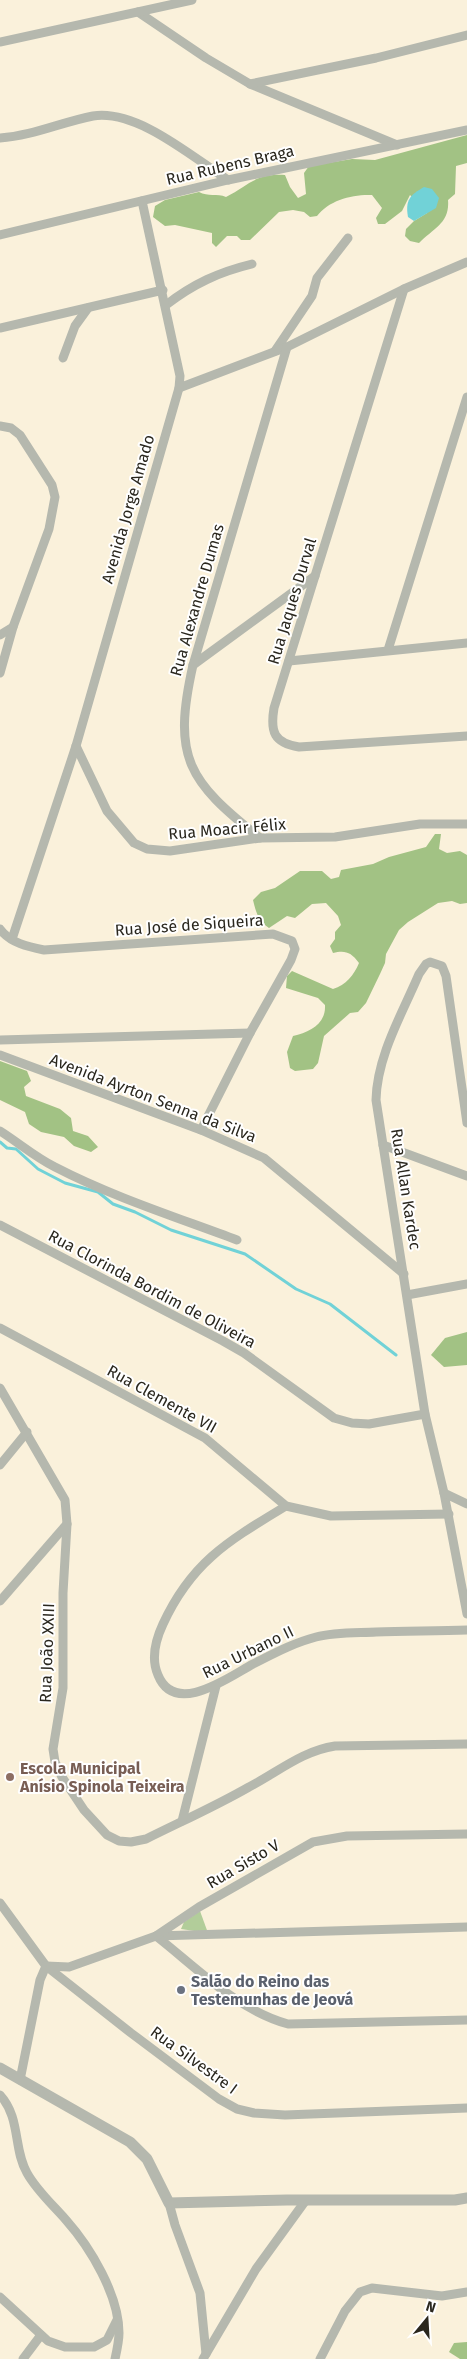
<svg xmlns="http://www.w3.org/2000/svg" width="467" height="2359" font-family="'Fira Sans',sans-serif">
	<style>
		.green { fill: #b2cd9a }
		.forest { fill: #a2c284 }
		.water { fill: #71d2d7 }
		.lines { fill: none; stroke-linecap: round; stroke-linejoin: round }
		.stream { stroke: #71d2d7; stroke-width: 3 }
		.minor { stroke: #b5b8ae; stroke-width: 9 }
		.tertiary { stroke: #b5b8ae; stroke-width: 11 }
		.education-dot { fill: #8d6e63; stroke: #fff; stroke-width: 2 }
		.worship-dot { fill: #6b7280; stroke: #fff; stroke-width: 2 }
		.labels { text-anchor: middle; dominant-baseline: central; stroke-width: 4; stroke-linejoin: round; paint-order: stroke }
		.street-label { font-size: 16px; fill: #2a271e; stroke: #fff }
		.education-label { font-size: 16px; font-weight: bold; fill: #785e54; stroke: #fff; text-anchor: start }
		.worship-label { font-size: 16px; font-weight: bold; fill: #5b616d; stroke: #fff; text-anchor: start }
	</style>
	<rect width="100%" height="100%" fill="#faf1db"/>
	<path class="green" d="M200 1911 208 1933 181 1929 184 1922Z"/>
	<g class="forest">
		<path d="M467 135V163L456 166 455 194 448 200C450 223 434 228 419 243L410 241 405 236 406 229 414 221 427 213 410 195 402 211 385 224H378L376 218 382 208 372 195C353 194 329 200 317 216L310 217 304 212 293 210 279 212 250 240H241L237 236H227L216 247 212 243V233L175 225 165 226 153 217 155 206 165 200 199 192C208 197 217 193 226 197 249 185 256 173 285 175L290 187 298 198 306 194 304 173 309 166 352 159 375 160Z"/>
		<path d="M435 834H441L439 849 447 853 460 851 467 855V903L460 904 452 901 438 903 408 922 399 930 386 954 385 963 380 974 366 1003 358 1012 350 1013 324 1036 318 1063 313 1069 295 1071 290 1068 287 1052 293 1036C310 1032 326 1024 325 1005L318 998 286 988 287 976 292 971 333 989C346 985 354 975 359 963 351 952 345 950 333 953L330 946 335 939V932L341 925 338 916 326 903 312 904 295 918 287 916 269 928C258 921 256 912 253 900L261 892 275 888 300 871H322L331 879 339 877 341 870 373 864 389 857 426 847Z"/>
		<path d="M0 1061 27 1071 31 1081 24 1087 26 1096 60 1109 71 1118 73 1131 88 1136 98 1147 91 1152 74 1146 64 1137 41 1132 29 1124 25 1112 0 1100Z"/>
		<path d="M467 1332V1365L444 1367 431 1355 445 1338Z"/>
		<path d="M467 2342V2359H460L449 2352 454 2343Z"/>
	</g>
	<path class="water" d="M424 187 432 189 439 198 436 208 414 221 408 217C405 200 410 195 424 187Z"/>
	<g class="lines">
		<path class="stream" d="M0 1142 7 1148 16 1149 38 1169 65 1183 98 1192 113 1204 135 1212 171 1230 245 1254 296 1289 330 1304 396 1355"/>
		<g class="minor">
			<path d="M138 12 206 58 250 84 397 145"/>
			<path d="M0 42 192 0"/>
			<path d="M250 84 376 58 467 35"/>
			<path d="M0 138C32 136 62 122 93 116 137 109 192 157 228 180"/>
			<path d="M0 235 228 180 467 130"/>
			<path d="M404 289 274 708C270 732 274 743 299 747L467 736"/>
			<path d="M166 305C193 284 219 272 252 264"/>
			<path d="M0 328 163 290"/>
			<path d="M275 351 312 296 317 278 348 238"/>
			<path d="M63 358 75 326 88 308"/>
			<path d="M179 388 287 347 404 289 467 262"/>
			<path d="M0 426 11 428 20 435 52 485 55 497 49 529 13 627 0 673"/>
			<path d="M0 635 13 627"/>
			<path d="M388 650 467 397"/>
			<path d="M289 661 467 643"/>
			<path d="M193 665 315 576"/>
			<path d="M76 746 107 811 134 843 147 849 170 851 260 838 335 837 420 824H467"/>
			<path d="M260 838C188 781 172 758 193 665L287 347"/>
			<path d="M0 929C10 943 29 947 44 950L273 934 292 941 295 949 291 960 250 1033 201 1130"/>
			<path d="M12 939 76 746 179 388 180 376 142 201"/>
			<path d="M0 1040 250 1033"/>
			<path d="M0 1055 201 1130 264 1158 404 1274"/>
			<path d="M467 1123 446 976 442 966 430 962 426 964 419 974C402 1014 377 1056 376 1100L425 1414 444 1493 467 1614"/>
			<path d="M0 1131C19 1143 35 1157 55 1167 113 1197 176 1217 237 1240"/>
			<path d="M383 1145 467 1176"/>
			<path d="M0 1225 223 1341 244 1353 334 1418 352 1423 369 1424 425 1414"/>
			<path d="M407 1295 467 1284"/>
			<path d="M0 1328 205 1438 286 1506 331 1516 449 1514"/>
			<path d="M0 1388 65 1500 67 1524 63 1593V1688L53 1749 55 1762 62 1777 84 1810 107 1835 119 1841 131 1842 146 1839C180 1822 216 1806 249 1787 278 1772 302 1751 335 1746L467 1744"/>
			<path d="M0 1465 27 1432"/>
			<path d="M444 1493 467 1504"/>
			<path d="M286 1506C230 1540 192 1561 163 1624 156 1639 151 1659 158 1675 175 1717 229 1677 253 1664 273 1654 293 1643 316 1637 335 1632 356 1633 376 1632 406 1631 437 1631 467 1630"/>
			<path d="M0 1601 67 1524"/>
			<path d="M182 1821 216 1686"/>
			<path d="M0 1903 46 1966 131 2033 219 2099 237 2109 254 2113 285 2115 467 2108"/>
			<path d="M156 1936C197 1968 237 2010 288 2024L467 2020"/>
			<path d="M156 1936 467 1927"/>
			<path d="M46 1966 69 1967 156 1936 199 1907 313 1842 347 1836 467 1834"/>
			<path d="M20 2080 40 1980 46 1966"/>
			<path d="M0 2095C21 2118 13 2149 27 2173 37 2191 53 2205 66 2220 90 2247 119 2295 119 2333 119 2341 117 2350 115 2359"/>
			<path d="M169 2203 175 2225 200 2293 206 2354"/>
			<path d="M0 2297 48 2341 65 2347H94L107 2340 117 2320"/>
			<path d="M23 2359 41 2335"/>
			<path d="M203 2359 256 2269 306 2200"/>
			<path d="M320 2359 345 2311 360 2292 372 2288 442 2296 467 2292"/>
		</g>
		<path class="tertiary" d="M0 2068 130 2142 147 2159 169 2203 287 2200H455L467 2198"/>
	</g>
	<circle class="education-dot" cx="10" cy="1777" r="5"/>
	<circle class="worship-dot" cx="181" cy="1990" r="5"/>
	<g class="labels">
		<g class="street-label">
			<text transform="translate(230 165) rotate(-13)">Rua Rubens Braga</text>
			<text transform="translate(128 509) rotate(-74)">Avenida Jorge Amado</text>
			<text transform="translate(197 600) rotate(-74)">Rua Alexandre Dumas</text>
			<text transform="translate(292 601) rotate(-73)">Rua Jaques Durval</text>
			<text transform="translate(227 829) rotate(-5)">Rua Moacir Félix</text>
			<text transform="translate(189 925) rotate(-4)">Rua José de Siqueira</text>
			<text transform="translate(153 1098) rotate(21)">Avenida Ayrton Senna da Silva</text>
			<text transform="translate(406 1189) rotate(81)">Rua Allan Kardec</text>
			<text transform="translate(152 1289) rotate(28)">Rua Clorinda Bordim de Oliveira</text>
			<text transform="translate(162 1399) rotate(29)">Rua Clemente VII</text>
			<text transform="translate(248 1652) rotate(-26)">Rua Urbano II</text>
			<text transform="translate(47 1653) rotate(-88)">Rua João XXIII</text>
			<text transform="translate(243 1864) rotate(-30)">Rua Sisto V</text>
			<text transform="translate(194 2060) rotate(36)">Rua Silvestre I</text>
		</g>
		<g class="education-label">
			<text x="20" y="1768">Escola Municipal<tspan x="20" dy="18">Anísio Spinola Teixeira</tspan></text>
		</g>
		<g class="worship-label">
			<text x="191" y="1981">Salão do Reino das<tspan x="191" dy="18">Testemunhas de Jeová</tspan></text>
		</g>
	</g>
	<g transform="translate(427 2319) rotate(18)" stroke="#ffffff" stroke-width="4" paint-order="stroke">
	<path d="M0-4L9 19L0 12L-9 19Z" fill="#2a271e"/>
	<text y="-8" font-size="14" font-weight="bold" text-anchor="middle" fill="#2a271e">N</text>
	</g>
</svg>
